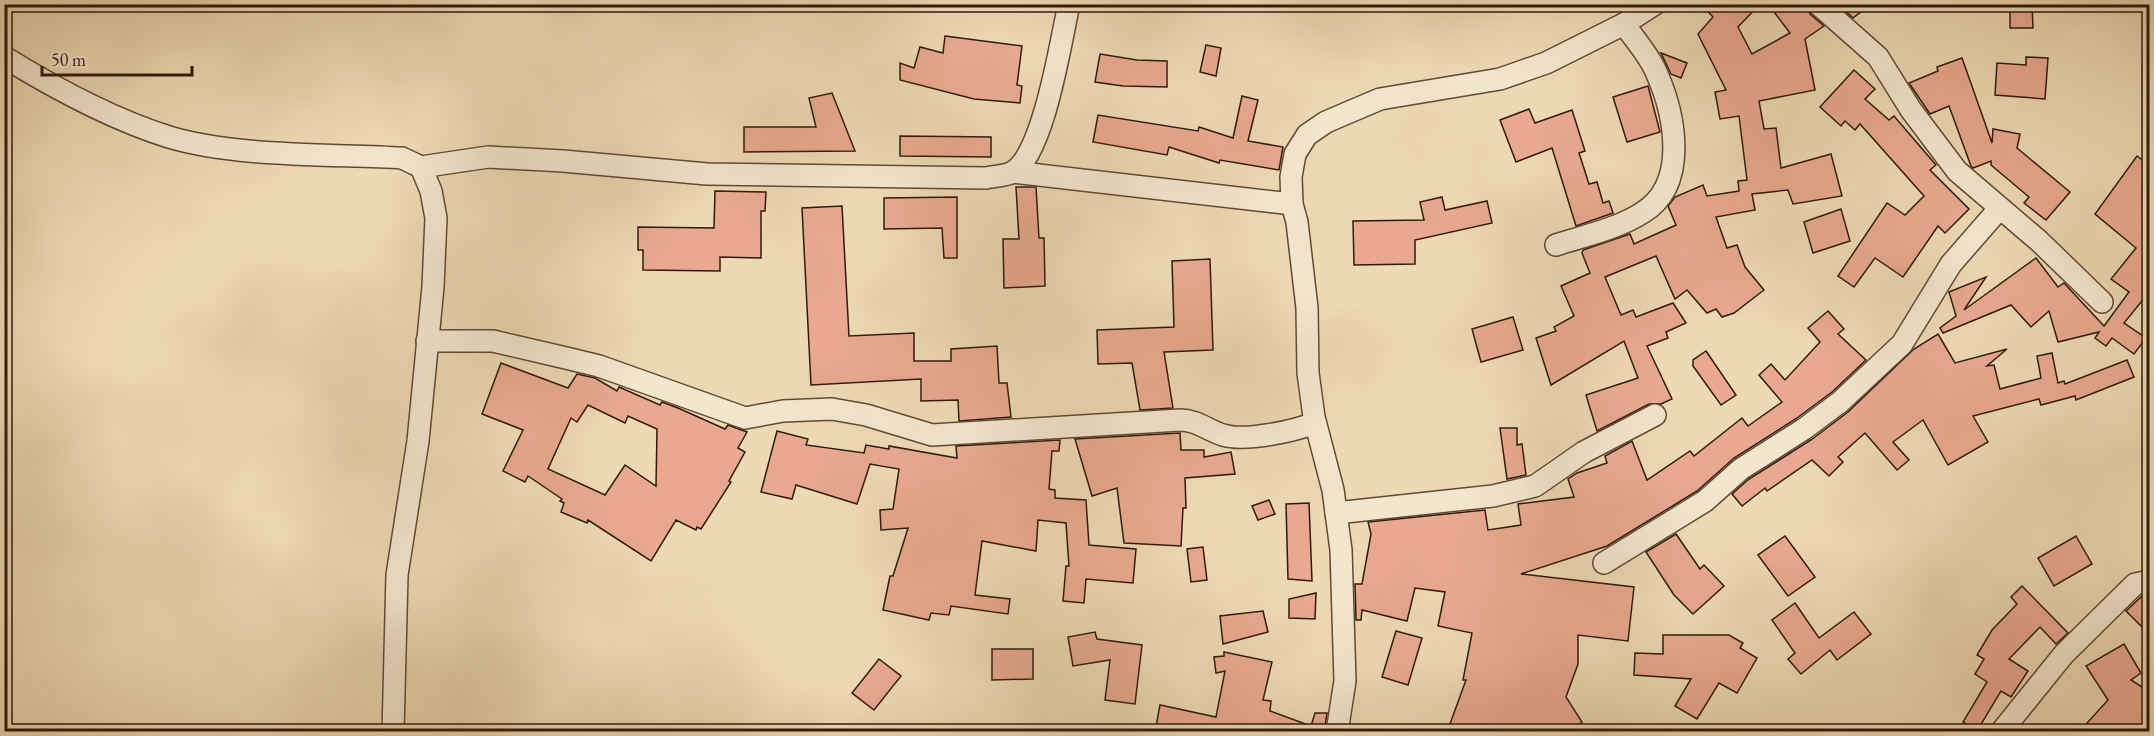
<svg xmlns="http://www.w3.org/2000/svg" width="2154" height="736" font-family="'EB Garamond',serif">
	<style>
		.building { fill: #e8a990; stroke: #311a0a; stroke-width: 1.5; fill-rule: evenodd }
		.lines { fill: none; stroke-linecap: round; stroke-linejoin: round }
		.minor-casing { stroke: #604a34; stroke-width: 24 }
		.minor { stroke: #f3e6ce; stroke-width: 21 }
	</style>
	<rect width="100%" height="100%" fill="#edd9b4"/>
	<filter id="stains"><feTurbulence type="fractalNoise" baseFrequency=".00333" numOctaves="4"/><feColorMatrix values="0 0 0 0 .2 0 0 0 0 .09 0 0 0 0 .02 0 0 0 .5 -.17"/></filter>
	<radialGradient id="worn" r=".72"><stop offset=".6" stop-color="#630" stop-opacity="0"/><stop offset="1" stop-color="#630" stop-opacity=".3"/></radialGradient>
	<g class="building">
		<path d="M1701 4H1760L1738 27 1752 54 1790 33 1768 4H1806L1810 14 1824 26 1805 39 1815 90 1759 101 1764 129 1776 128 1781 168 1831 154 1842 196 1793 204 1788 190 1752 194 1755 210 1716 217 1727 248 1737 245 1745 267 1764 290 1734 313 1722 317 1716 309 1707 313 1687 290 1675 299 1656 256 1605 277 1621 315 1633 310 1636 317 1673 303 1686 323 1666 332 1668 338 1647 346 1672 399 1661 404H1649L1597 431 1586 395 1638 378 1624 341 1551 385 1536 338 1556 331 1554 327 1574 316 1561 286 1590 273 1582 253 1583 250 1630 234 1634 244 1676 225 1668 206 1675 197 1703 185 1707 196 1739 191 1738 181 1747 180 1739 116 1720 119 1715 92 1726 90 1698 34 1713 17Z"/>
		<path d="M1838 4H1871L1853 18Z"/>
		<path d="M2010 4H2032L2033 28H2010Z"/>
		<path d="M945 36 1022 46 1017 85 1022 86 1020 103 974 99 900 80V63L914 68 920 47 943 53Z"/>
		<path d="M1206 45 1221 48 1216 76 1200 72Z"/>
		<path d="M1661 53 1687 63 1681 78 1671 74Z"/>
		<path d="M1100 54 1137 60 1167 61V87L1123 86 1095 82Z"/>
		<path d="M2026 57 2048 58 2045 99 1995 95 1997 63 2026 65Z"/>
		<path d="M1962 58 1992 143 1993 129 2020 134 2017 148 2070 192 2046 220 2024 203 2029 197 1991 165V161L1973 168 1971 166 1949 106 1930 114 1909 83 1938 71 1937 67Z"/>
		<path d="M1854 70 1875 89 1865 99 1889 120 1894 116 1936 165 1930 170 1969 209 1945 233 1938 226 1903 277 1875 258 1854 287 1838 276 1887 203 1905 215 1924 196 1860 124 1855 130 1845 121 1841 126 1820 107Z"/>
		<path d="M1648 86 1660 132 1627 142 1613 97Z"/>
		<path d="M832 93 855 151 744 152V127H816L809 98Z"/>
		<path d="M1242 96 1258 100 1248 141 1283 147 1279 170 1220 160 1219 163 1169 147 1167 155 1093 142 1098 115 1198 131 1199 127 1233 138Z"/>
		<path d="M1529 109 1535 123 1572 110 1585 151 1579 153 1589 184 1597 182 1603 203 1609 201 1613 213 1576 226 1552 148 1516 162 1500 120Z"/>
		<path d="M900 136 991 137V157L900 156Z"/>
		<path d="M2137 156 2150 166V291L2124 323 2146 338 2134 354 2112 338 2106 346 2095 338 2099 332 2058 342 2049 311 2031 327 2011 305 1943 333 1940 328 1956 316 1949 292 1986 277 1964 310 2036 258 2058 287 2064 283 2104 326 2129 292 2111 279 2136 248 2095 214Z"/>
		<path d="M1016 187H1036L1039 238H1044L1045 286 1004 288 1003 239H1019Z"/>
		<path d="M715 191 766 192 765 211H761V258L720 257V271L643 270V250H638V227L714 228Z"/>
		<path d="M957 197V258H944L942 228 884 229V198Z"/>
		<path d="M1442 197 1445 210 1487 201 1492 223 1415 240V264L1354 265 1353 221 1424 220 1420 202Z"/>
		<path d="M842 206 849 336 914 333V361H951V349L997 346 999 383H1007L1011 417 959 421 958 400 921 401V379L811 385 802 208Z"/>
		<path d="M1841 209 1850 241 1813 253 1804 222Z"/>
		<path d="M1210 259 1213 350 1164 352 1173 408 1140 410 1132 363 1098 364 1097 330 1174 327 1172 261Z"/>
		<path d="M1828 311 1844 329 1838 334 1866 360 1832 392 1797 418 1734 458 1697 491 1607 546 1521 574 1634 587 1628 641 1578 635V664L1566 697 1582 722 1568 732H1466L1450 724 1466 680H1463L1472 633 1438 626 1445 592 1415 588 1407 621 1362 610 1361 620H1356L1355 584H1362L1371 534 1368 522 1485 510 1488 530 1521 525 1518 504 1574 497 1568 479 1577 473 1607 463 1605 456 1632 441 1647 480 1690 451 1694 456 1742 418 1748 426 1782 402 1759 375 1771 364 1785 380 1820 342 1808 328Z"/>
		<path d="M1513 317 1523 350 1481 362 1472 329Z"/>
		<path d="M1938 334 1955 363 2007 349 1987 366 1994 365 2000 389 2041 378 2037 356 2052 353 2058 383 2064 381 2065 384 2127 360 2134 377 2076 400 2075 396 2041 405 2039 399 1973 416 1988 442 1948 465 1923 420 1893 442 1909 460 1897 470 1865 433 1838 457 1843 462 1829 476 1812 460 1767 491 1765 488 1742 506 1732 494 1749 479 1811 440 1848 412 1914 349Z"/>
		<path d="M1706 351 1736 395 1721 405 1693 366V360Z"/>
		<path d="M501 363 568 388 577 374 595 378 617 391 619 387 660 405 662 402 678 408 725 429 728 425 747 432 738 448 745 452 729 481 731 482 701 529 697 527 696 530 676 520 651 561 588 520 587 523 561 512 564 503 560 501 562 499 528 476 525 482 503 471 523 430 482 414ZM588 405 625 423 628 416 657 429 656 486 625 465 605 495 548 469 571 418 577 422Z"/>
		<path d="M1500 428H1517V445L1522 444 1526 475 1507 479Z"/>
		<path d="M777 431 808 439 806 445 864 453 866 445 889 449V446L957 458 956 446 1060 440 1059 451H1052L1049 489 1055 490V498L1086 500 1089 545 1136 549 1133 583 1086 579 1084 603 1063 601 1066 566H1069L1066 523 1038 520 1036 551 982 541 975 595 1010 599 1008 614 951 606 949 615 931 613 929 620 883 610 890 576H893L908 528 881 530 880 510 893 509 899 469 870 464 857 504 796 485 792 499 761 492Z"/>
		<path d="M1180 433 1181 450H1204V457L1231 452 1235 474 1185 478 1186 508H1183L1181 546 1124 543 1117 488 1092 496 1075 439Z"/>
		<path d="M1269 500 1275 514 1258 520 1252 506Z"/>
		<path d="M1309 503 1312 581 1288 579 1286 504Z"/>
		<path d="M1676 534 1700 569 1704 565 1724 586 1693 614 1674 595 1646 552Z"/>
		<path d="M1785 536 1815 577 1788 596 1758 555Z"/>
		<path d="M2076 536 2092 564 2054 586 2038 558Z"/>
		<path d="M1203 547 1207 580 1191 582 1187 549Z"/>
		<path d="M2022 586 2068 633 2056 644 2040 627 2009 659 2028 671 2011 697 2001 691 1977 731 1963 722 1987 682 1975 674 1984 659 1977 655 1992 630 2017 604 2011 597Z"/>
		<path d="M1316 593 1315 619 1289 618V599Z"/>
		<path d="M2150 594V635L2126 611 2142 596Z"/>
		<path d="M1795 603 1819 638 1854 612 1871 634 1837 660 1830 650 1801 674 1788 659 1795 653 1772 620Z"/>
		<path d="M1263 611 1268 632 1223 644 1220 616Z"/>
		<path d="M1396 631 1422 638 1408 685 1382 677Z"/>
		<path d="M1095 632 1097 639 1142 645 1135 704 1105 700 1110 660 1073 666 1068 637Z"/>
		<path d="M1663 635H1729L1743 643 1740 648 1757 658 1737 693 1719 683 1697 719 1675 706 1691 679 1634 675 1635 653 1663 654Z"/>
		<path d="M2124 644 2141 673 2131 680 2150 692V718L2140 732H2079L2108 700 2086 666Z"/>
		<path d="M992 649H1033V679L992 680Z"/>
		<path d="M1224 652 1272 662 1263 700 1271 701 1270 711 1311 726 1315 713H1327L1324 732H1155L1160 705 1216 717 1225 671 1216 673 1214 657 1224 656Z"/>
		<path d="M879 659 901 676 874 710 852 693Z"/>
	</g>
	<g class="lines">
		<g class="minor-casing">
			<g id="minor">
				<path d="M1818 4 1878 57 1911 110 1957 171 2039 241 2102 302"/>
				<path d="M4 57C56 89 111 119 169 137 235 157 332 154 402 158L421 167 431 191 436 218 433 287 418 441 397 575 393 732"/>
				<path d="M421 167 488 157 563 161 707 174 986 178C994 176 1006 176 1013 172 1044 153 1061 40 1069 4"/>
				<path d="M1013 172 1292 204"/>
				<path d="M1556 245C1583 236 1617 229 1642 213 1689 185 1675 115 1657 74 1650 56 1635 40 1624 24"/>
				<path d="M427 341H493L566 358 599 366 745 418 783 411 832 409 866 415 932 435 1180 420C1197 420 1207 430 1223 435 1245 442 1294 431 1315 423"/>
				<path d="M1336 513 1493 496 1535 486 1584 452 1655 415"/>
				<path d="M1604 563 1705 501 1741 469 1804 429 1840 402 1902 344 1951 264 1999 209"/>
				<path d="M1337 732 1345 681 1341 550 1333 490 1314 417 1308 373 1307 308 1297 222 1292 204 1291 177 1295 154 1307 135 1326 122 1380 99 1500 79 1546 63 1624 24 1655 4"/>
				<path d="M2001 732 2064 654 2135 584 2150 581"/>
			</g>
		</g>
		<use href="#minor" class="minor"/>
	</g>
	<rect width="2154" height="736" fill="none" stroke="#edd9b4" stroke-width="24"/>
	<rect x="6" y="6" width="2142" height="724" fill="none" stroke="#311a0a" stroke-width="3"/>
	<rect x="12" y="12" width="2130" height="712" fill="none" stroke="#311a0a" stroke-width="1.5"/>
	<path d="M42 66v9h150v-9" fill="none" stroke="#311a0a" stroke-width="3"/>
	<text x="51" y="66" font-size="18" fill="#311a0a" stroke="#f3e6ce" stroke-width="4.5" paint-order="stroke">50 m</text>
	<rect width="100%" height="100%" filter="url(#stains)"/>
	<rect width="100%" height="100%" fill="url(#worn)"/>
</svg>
